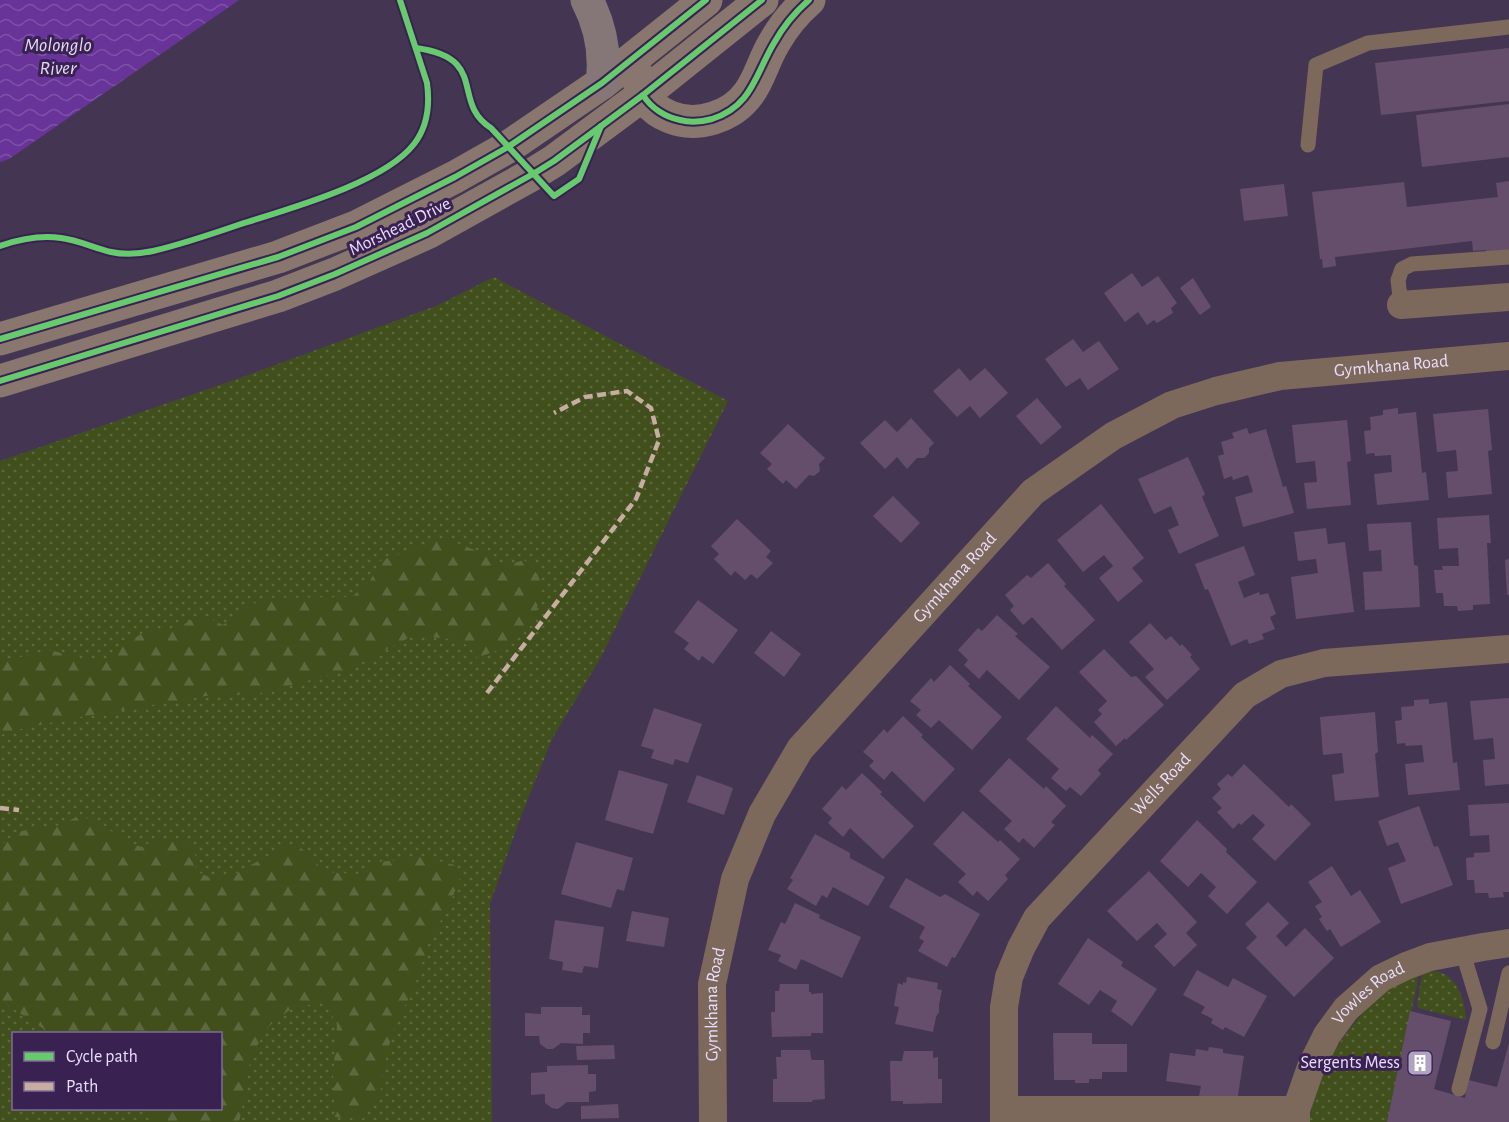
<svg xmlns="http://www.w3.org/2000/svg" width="1509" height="1122" font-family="'Alegreya Sans',sans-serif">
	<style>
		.grass { fill: url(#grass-dots); fill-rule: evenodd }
		.forest { fill: url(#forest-firs) }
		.water { fill: url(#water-waves) }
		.building { fill: #644e6c }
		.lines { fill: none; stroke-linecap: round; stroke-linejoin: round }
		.service { stroke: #7c695c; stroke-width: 15 }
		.minor { stroke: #7c695c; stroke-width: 28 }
		.primary { stroke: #89766e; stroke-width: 33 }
		.motorway { stroke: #857677; stroke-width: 33 }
		.quiet { stroke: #c7aca2; stroke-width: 4.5; stroke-dasharray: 9 4.5; stroke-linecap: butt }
		.cycleway-casing { stroke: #392152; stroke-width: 10 }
		.cycleway { stroke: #67ca6e; stroke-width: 6 }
		.labels { text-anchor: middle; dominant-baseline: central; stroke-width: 6; stroke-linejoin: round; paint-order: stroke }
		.street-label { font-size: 18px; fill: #eaddfd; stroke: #392152 }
		.poi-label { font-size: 18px; fill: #eaddfd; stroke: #392152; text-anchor: end }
		.water-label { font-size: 20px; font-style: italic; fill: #e6dbf7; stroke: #392152 }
	</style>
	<defs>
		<pattern id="grass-dots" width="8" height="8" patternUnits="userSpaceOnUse" patternTransform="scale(1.5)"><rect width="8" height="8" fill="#414f1c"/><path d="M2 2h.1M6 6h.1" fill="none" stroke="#5d683e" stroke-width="1.8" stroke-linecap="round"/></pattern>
		<pattern id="forest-firs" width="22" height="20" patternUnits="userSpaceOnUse" patternTransform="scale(1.5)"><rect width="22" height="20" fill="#414f1c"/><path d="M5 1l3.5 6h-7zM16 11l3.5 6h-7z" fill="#5d683e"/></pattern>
		<pattern id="water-waves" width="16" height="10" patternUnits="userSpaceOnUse" patternTransform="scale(1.5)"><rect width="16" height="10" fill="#683499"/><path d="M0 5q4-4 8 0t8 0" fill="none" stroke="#7e51a8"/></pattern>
	</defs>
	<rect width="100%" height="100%" fill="#443652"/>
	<g class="grass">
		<path d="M494 277 728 401 600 659 552 739 520 819 490 904 492 1122H0V461L237 379 436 306ZM14 1034H220V1108H14Z"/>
		<path d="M1435 971C1457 974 1465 1000 1466 1020L1418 1008 1417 1004 1422 973Z"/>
		<path d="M1418 973 1417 986 1387 1122H1309C1312 1105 1316 1088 1323 1072 1341 1034 1377 989 1418 973Z"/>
	</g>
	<g class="forest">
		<path d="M444 538 485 554 500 567 524 560 538 571 541 588 536 613 506 647 477 658 470 646 450 639 414 635 345 671 257 694 206 696 74 718 6 732 0 736V662L51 650 87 661 106 662 123 645 148 630 177 629 200 614 223 625 263 598 352 597 370 581 380 561Z"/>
		<path d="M80 815 105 827 126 841 141 847 157 839 181 840 195 852 196 871 213 879 237 873 278 850 296 843 325 872 359 874 378 862 423 857 455 865 460 878 448 909 431 936 415 985 393 1031 383 1069 380 1097 362 1119 335 1117 333 1076 337 1025 325 1002 292 1008 269 1026 251 1056 244 1099 239 1122H158L143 1109 220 1108V1034L50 1033 9 1006 0 999V839L5 844 15 832 61 825Z"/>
	</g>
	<path class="water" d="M0 0H239L9 159 0 162Z"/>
	<g class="building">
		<path d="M1509 48V101L1381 115 1375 63Z"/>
		<path d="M1509 104V157L1422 167 1416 115Z"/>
		<path d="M1509 181V252L1487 254 1486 250 1473 251 1472 241 1335 257 1336 266 1323 268 1322 259H1320L1312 192 1404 182 1407 207 1498 197 1496 183Z"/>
		<path d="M1284 184 1288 216 1244 221 1240 189Z"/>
		<path d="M1132 273 1142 287 1158 276 1177 303 1171 308 1173 313 1157 323 1154 320 1147 325 1138 312 1125 322 1104 293Z"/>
		<path d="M1193 278 1211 307 1200 315 1180 288Z"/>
		<path d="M1073 339 1083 352 1099 341 1119 369 1088 390 1080 378 1066 387 1045 359Z"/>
		<path d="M959 368 970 381 985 368 1008 393 980 418 970 406 957 417 933 391Z"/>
		<path d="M1037 398 1062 427 1041 445 1016 416Z"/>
		<path d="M1398 408V414L1416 412 1422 473 1426 472 1429 500 1377 505 1374 474 1392 472 1391 455 1375 456 1374 453 1366 454 1364 431 1371 430 1370 417 1383 415V410Z"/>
		<path d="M1488 409 1492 450 1488 451 1492 494 1448 498 1446 472 1458 471 1456 450 1437 452 1433 414Z"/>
		<path d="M911 418 934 443 929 448V453L924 458H917L907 469 897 457 885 469 860 443 885 420 897 432Z"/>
		<path d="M1347 420 1351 461 1347 462 1351 505 1307 509 1304 483 1317 482 1315 461 1296 463 1292 425Z"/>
		<path d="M788 424 825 458 819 464 820 471 814 476 809 475 796 489 786 480 783 484 767 469 772 464 760 453Z"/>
		<path d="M1247 428 1249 434 1266 429 1283 487 1286 486 1294 513 1243 527 1235 497 1253 492 1248 475 1233 480 1232 476 1224 479 1218 456 1224 454 1221 442 1234 438 1232 433Z"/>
		<path d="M1188 457 1205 494 1202 497 1219 536 1179 554 1168 530 1179 525 1171 506 1154 514 1138 479Z"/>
		<path d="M893 496 920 523 901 543 873 516Z"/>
		<path d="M1101 504 1144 558 1132 568 1143 581 1118 602 1099 578 1113 566 1104 555 1083 572 1057 540Z"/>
		<path d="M1489 515 1491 543H1487L1490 604 1473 605V610L1458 611 1457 606H1444L1443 593H1436L1434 570H1443L1442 566H1459L1458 548 1439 549 1437 518Z"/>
		<path d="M737 519 771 551 766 557 773 563 757 579 751 574 745 580 735 571 731 576 714 559 719 554 711 546Z"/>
		<path d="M1411 522 1414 565 1418 566 1420 607 1365 610 1363 572 1382 571 1381 550 1369 551 1367 524Z"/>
		<path d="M1326 528 1328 544 1345 542 1354 612 1296 619 1291 577 1318 573 1316 559 1298 561 1294 532Z"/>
		<path d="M1244 546 1255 575 1238 582 1244 598 1259 592 1260 595 1268 593 1276 614 1270 617 1275 629 1262 634 1264 639 1249 644 1247 639 1231 646 1208 589 1205 590 1195 564Z"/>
		<path d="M1509 559V595H1507L1505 560Z"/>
		<path d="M1048 563 1066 584 1064 586 1095 620 1062 650 1032 617 1023 625 1010 610 1014 606 1005 595 1027 575 1031 578Z"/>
		<path d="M698 600 738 630 713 664 702 656 699 661 684 649 689 643 674 632Z"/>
		<path d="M997 615 1018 634 1015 636 1050 667 1019 700 987 670 979 679 964 665 968 660 958 650 978 628 982 631Z"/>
		<path d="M1150 623 1166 640 1171 636 1180 646 1182 644 1192 655 1190 657 1200 669 1167 700 1145 677 1154 669 1129 642Z"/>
		<path d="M771 631 801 654 784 677 754 653Z"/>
		<path d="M1104 649 1131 677 1136 676 1164 705 1126 740 1125 738 1116 746 1094 722 1102 714 1098 710 1107 701 1079 672Z"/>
		<path d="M950 665 970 684 968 686 1002 717 972 750 939 720 931 728 916 715 921 710 910 701 931 678 934 682Z"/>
		<path d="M1509 698V784L1485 786 1483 760 1495 759 1493 738 1474 740 1470 701Z"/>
		<path d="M1429 699V704L1447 702 1453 763 1457 762 1460 790 1408 795 1405 764 1424 762 1422 745 1406 746 1405 743 1397 744 1395 721 1402 720 1401 707 1414 706V700Z"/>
		<path d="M1056 706 1090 738 1092 735 1113 754 1098 770 1101 774 1081 796 1070 787 1066 791 1051 778 1059 769 1026 739Z"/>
		<path d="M654 708 702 724 688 763 675 759 673 765 651 758 654 750 641 746Z"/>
		<path d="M1375 712 1378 752 1375 754 1379 797 1335 801 1332 775 1344 773 1342 753 1323 755 1320 717Z"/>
		<path d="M903 716 923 735 921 737 955 769 924 802 892 771 884 780 869 766 874 761 863 752 884 729 887 733Z"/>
		<path d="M1009 758 1044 789 1046 786 1066 806 1051 822 1055 825 1034 848 1023 838 1019 843 1004 829 1012 821 979 791Z"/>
		<path d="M1244 764 1289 807 1291 804 1311 824 1275 861 1252 839 1265 825 1253 814 1241 825 1239 823 1233 829 1217 812 1222 808 1212 798 1221 789 1217 784 1228 774 1232 777Z"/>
		<path d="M619 770 668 784 653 834 605 820Z"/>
		<path d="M862 773 882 792 880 794 914 826 883 859 850 828 843 837 828 823 832 818 822 809 842 786 846 790Z"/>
		<path d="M697 775 733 788 724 815 687 802Z"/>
		<path d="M1509 803V892H1503L1504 897 1489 898 1488 893H1475L1474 880H1467L1466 858 1474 857V853L1490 852 1489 835 1470 836 1468 805Z"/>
		<path d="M1419 806 1434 847 1438 846 1453 885 1401 904 1388 868 1406 861 1398 842 1387 846 1378 821Z"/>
		<path d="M963 811 998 842 1000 840 1020 859 1005 875 1008 879 988 901 977 891 973 896 958 882 966 874 933 844Z"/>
		<path d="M1197 820 1227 849 1226 852 1257 882 1227 914 1208 896 1216 887 1201 873 1188 887 1160 861Z"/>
		<path d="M815 834 850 853V858L885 877 868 906 833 887 827 898 822 895 816 906 787 889 793 880 790 878Z"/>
		<path d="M576 842 633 858 624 891 617 889 611 908 561 894Z"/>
		<path d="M1332 866 1351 896 1360 890 1381 922 1341 947 1330 929 1327 931 1319 919 1322 917 1315 906 1322 902 1308 882Z"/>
		<path d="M1149 871 1197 922 1186 933 1197 945 1174 967 1154 946 1167 934 1157 923 1137 941 1107 911Z"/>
		<path d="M906 878 940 897 945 894 980 914 955 958 952 957 947 967 918 951 924 941 919 938 925 927 889 907Z"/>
		<path d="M1268 902 1289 923 1276 936 1286 947 1305 928 1334 958 1294 997 1246 948 1257 937 1245 924Z"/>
		<path d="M795 903 820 915 819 918 861 937 842 978 801 959 796 970 778 961 781 955 768 950 781 922 785 924Z"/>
		<path d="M632 911 669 918 664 947 626 941Z"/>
		<path d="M555 920 604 927 598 968 584 966 582 973 562 970 563 962 549 959Z"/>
		<path d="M1088 938 1123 962 1121 966 1157 989 1132 1026 1111 1011 1117 1001 1100 990 1089 1005 1058 984Z"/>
		<path d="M1197 970 1228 987 1233 978 1267 996 1244 1037 1225 1027 1223 1030 1211 1023 1213 1019 1201 1013 1205 1007 1183 995Z"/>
		<path d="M907 977 938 983 937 989 942 990 939 1005V1012L936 1017 933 1032 895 1024 899 1007 894 1006 898 983 903 985V982L906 983Z"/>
		<path d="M780 984H809V992H811V994L823 993V1033H811V1036L772 1037 771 1012H775V991H779Z"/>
		<path d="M541 1007H582V1015H590V1033H583V1044L561 1043 553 1049H547L540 1044 539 1036H525V1013L541 1014Z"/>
		<path d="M1410 1011 1451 1021 1434 1089 1465 1098 1468 1080 1497 1087 1509 1043V1122H1387Z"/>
		<path d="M1053 1033H1092V1044H1127V1072H1102V1079H1089V1083H1075V1080H1054Z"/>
		<path d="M614 1045 615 1059 577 1060 576 1046Z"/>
		<path d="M1209 1047 1223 1049V1053L1244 1056 1237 1102 1199 1096 1201 1086 1166 1081 1170 1053 1195 1056 1196 1049 1208 1051Z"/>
		<path d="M781 1050H810L811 1058 812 1060H824L825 1099 813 1100 812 1102H773V1079H777L776 1057H781Z"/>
		<path d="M904 1051H933V1058L938 1057V1079H942V1103L903 1104V1101H891L890 1061H902Z"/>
		<path d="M588 1065V1074H596V1091L589 1092V1102H567L558 1109 552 1108 545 1103V1094L531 1095V1073L547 1072V1066Z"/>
		<path d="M618 1104 619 1118 581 1119V1106Z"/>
	</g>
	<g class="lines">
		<g class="service">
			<path d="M1308 145 1316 65 1368 43 1509 27"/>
			<path d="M1401 305 1398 280 1402 269 1412 264 1509 257"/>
			<path d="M1493 1042 1509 973"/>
			<path d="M1459 1089 1480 1009 1462 950"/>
		</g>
		<g class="minor">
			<path d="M1401 305 1509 297"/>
			<path id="s1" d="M713 1122 712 984 735 879 762 814 800 749 1033 492 1113 436 1172 405 1216 391 1280 376 1509 356"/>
			<path id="s2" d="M1004 1122V1007L1009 977 1021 948 1037 918 1245 695 1281 674 1324 663 1509 649"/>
			<path d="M1005 1122 1015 1110H1296"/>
			<path id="s3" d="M1296 1122V1110L1311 1067 1327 1035 1346 1009 1381 978 1406 966 1430 957 1483 947 1509 943"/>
		</g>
		<g class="primary">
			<path d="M638 76C641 96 650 109 670 117 697 128 732 117 749 93 760 78 764 59 774 43 783 27 795 12 809 0"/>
			<path d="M0 339 278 257 356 227 455 177 508 147 602 83 706 0"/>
			<path d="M0 381 278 296 335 274 427 233 533 174 554 161 643 95 762 0"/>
		</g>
		<path class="motorway" d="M587 0C601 27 606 53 602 83"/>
		<g class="quiet">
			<path d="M487 693 636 499 659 440 651 408 627 391 585 397 554 413"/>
			<path d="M0 808 19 810"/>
		</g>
		<g class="cycleway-casing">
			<g id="cycleway">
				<path d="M416 48C490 58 450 102 491 128L554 196 579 179 601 126"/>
				<path d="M643 95C651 108 665 117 680 120 691 123 701 122 712 119 752 106 755 75 774 43 783 27 795 12 809 0"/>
				<path d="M0 246C20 239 39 235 61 238 78 240 94 248 111 252 125 255 139 254 153 251 183 244 212 234 241 224 288 209 384 183 414 144 428 126 430 105 427 83L400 0"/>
				<path d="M0 339 278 257 356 227 455 177 508 147 602 83 706 0"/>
				<path d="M0 381 278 296 335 274 427 233 533 174 554 161 643 95 762 0"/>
			</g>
		</g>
		<use href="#cycleway" class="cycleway"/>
	</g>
	<defs>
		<g id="building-square" transform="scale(1.35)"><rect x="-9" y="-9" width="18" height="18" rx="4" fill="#b0a3c1" stroke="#392152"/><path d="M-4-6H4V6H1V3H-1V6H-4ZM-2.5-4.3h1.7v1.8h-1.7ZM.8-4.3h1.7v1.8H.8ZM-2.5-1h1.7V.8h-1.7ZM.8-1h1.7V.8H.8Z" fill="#fff"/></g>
	</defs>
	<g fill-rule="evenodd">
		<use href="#building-square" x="1420" y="1063"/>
	</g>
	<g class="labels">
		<g class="street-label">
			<text transform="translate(400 227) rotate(-26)">Morshead Drive</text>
			<text stroke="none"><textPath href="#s1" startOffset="1126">Gymkhana Road</textPath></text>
			<text stroke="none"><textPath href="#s1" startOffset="622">Gymkhana Road</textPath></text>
			<text stroke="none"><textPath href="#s2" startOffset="393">Wells Road</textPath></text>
			<text stroke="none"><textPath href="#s3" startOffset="153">Vowles Road</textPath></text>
			<text stroke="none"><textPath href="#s1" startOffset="118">Gymkhana Road</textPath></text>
		</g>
		<g class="poi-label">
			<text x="1400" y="1063">Sergents Mess</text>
		</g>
		<g class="water-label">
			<text x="58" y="45">Molonglo<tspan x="58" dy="23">River</tspan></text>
		</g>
	</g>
	<rect x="12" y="1032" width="210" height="78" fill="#392152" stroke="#806c96" stroke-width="1.5"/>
	<rect x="24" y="1052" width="30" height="9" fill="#67ca6e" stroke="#806c96" stroke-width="1.5"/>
	<text x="66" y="1062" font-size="18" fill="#eaddfd">Cycle path</text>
	<rect x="24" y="1082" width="30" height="9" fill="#c7aca2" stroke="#806c96" stroke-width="1.5"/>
	<text x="66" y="1092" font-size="18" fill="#eaddfd">Path</text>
</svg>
